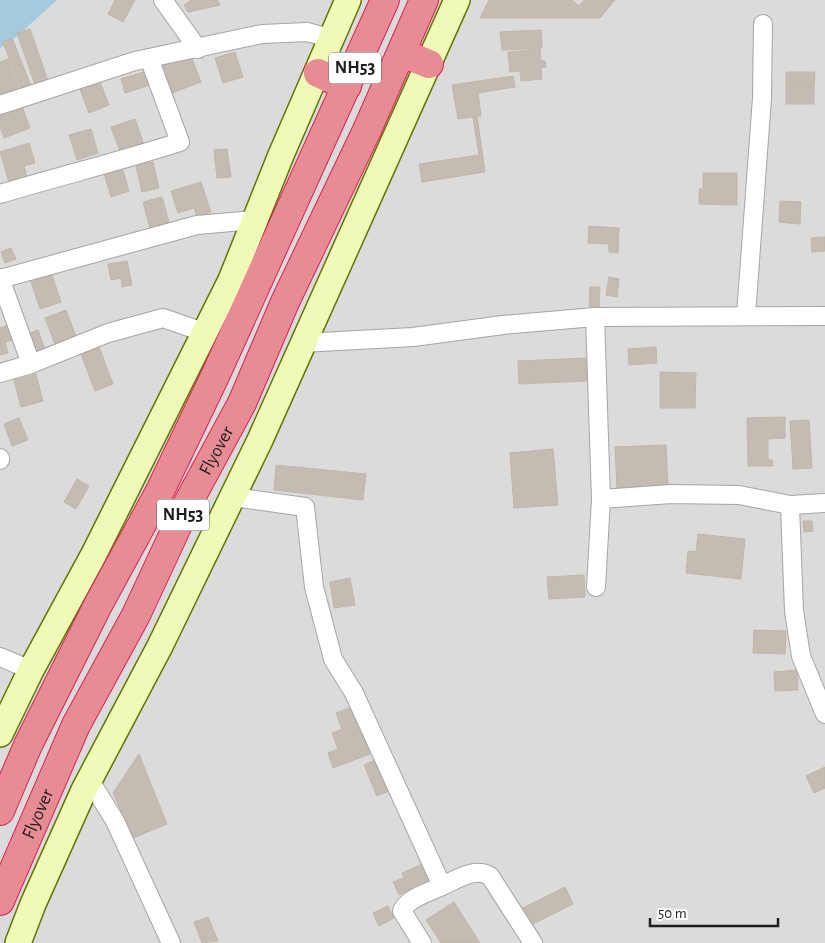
<svg xmlns="http://www.w3.org/2000/svg" width="825" height="943" font-family="'Alegreya Sans',sans-serif">
	<style>
		.residential { fill: #dcdbdb }
		.water { fill: #a4cbdd }
		.building { fill: #c4bcb3; stroke: #c1b5a6 }
		.lines { fill: none; stroke-linecap: round; stroke-linejoin: round }
		.street-casing { stroke: #a5a5a5; stroke-width: 20 }
		.secondary-casing { stroke: #5f7604; stroke-width: 28 }
		.highway-casing { stroke: #db2351; stroke-width: 30 }
		.street { stroke: #fff; stroke-width: 18 }
		.secondary { stroke: #f0fab7; stroke-width: 25 }
		.highway { stroke: #e78b94; stroke-width: 28 }
		.labels { text-anchor: middle; dominant-baseline: central; stroke-width: 4; stroke-linejoin: round; paint-order: stroke }
		.shield { fill: #fff; stroke: #626262; stroke-width: 1 }
		.shield-label { font-size: 18px; font-weight: bold; fill: #1e1e1e }
		.street-label { font-size: 19px; fill: #1e1e1e; stroke: #fff }
	</style>
	<rect width="100%" height="100%" fill="#efece4"/>
	<rect class="residential" x="0" y="0" width="825" height="943"/>
	<path class="water" d="M0 0H57L16 37 0 48Z"/>
	<g class="building">
		<path d="M115 0H135L123 22 108 14Z"/>
		<path d="M191 0H217L220 5 188 12 184 5Z"/>
		<path d="M489 0H572L579 6 584 0H615L600 18H480Z"/>
		<path d="M30 29 48 81 35 85 17 33Z"/>
		<path d="M541 30 542 48 502 50 500 32Z"/>
		<path d="M12 38 31 86 21 89 3 42Z"/>
		<path d="M540 49 541 61H545L546 67H541L542 79 521 81 520 71 510 72 508 52Z"/>
		<path d="M235 52 243 77 223 83 215 58Z"/>
		<path d="M176 56 177 61 191 56 201 82 172 93 160 62Z"/>
		<path d="M8 59 20 91 0 99V62Z"/>
		<path d="M150 70 154 84 125 93 121 79Z"/>
		<path d="M786 72H815L814 88H786Z"/>
		<path d="M513 76 515 87 478 93 481 116H477L485 172 422 182 419 164 479 155 473 117 458 119 452 85Z"/>
		<path d="M100 82 109 105 89 113 80 89Z"/>
		<rect x="786" y="88" width="28" height="16"/>
		<path d="M21 103 30 128 4 138 0 127V111Z"/>
		<path d="M135 119 144 145 121 154 111 127Z"/>
		<path d="M91 129 98 153 77 160 69 135Z"/>
		<path d="M29 143 35 163 24 166 27 176 9 182 0 152Z"/>
		<path d="M227 149 231 177 217 178 214 150Z"/>
		<path d="M153 162 159 188 142 192 136 166Z"/>
		<path d="M121 164 129 191 111 197 103 170Z"/>
		<path d="M703 173H737V205L699 204V189H703Z"/>
		<path d="M201 182 211 212 197 217 194 208 178 213 171 191Z"/>
		<path d="M162 197 169 222 150 228 143 202Z"/>
		<path d="M780 201 801 202 800 224 779 222Z"/>
		<path d="M589 226 619 228 618 253 609 252V244L588 243Z"/>
		<path d="M825 237V251L812 252 811 238Z"/>
		<path d="M11 248 16 259 5 263 1 252Z"/>
		<path d="M127 261 132 285 122 287 121 278 111 280 108 264Z"/>
		<path d="M50 269 61 302 40 309 29 276Z"/>
		<path d="M609 277 619 279 617 297 606 295Z"/>
		<path d="M590 287H600L599 307 589 306Z"/>
		<path d="M66 310 77 339 56 347 45 318Z"/>
		<path d="M8 325 13 340 5 342 8 353 0 355V328Z"/>
		<path d="M38 330 46 352 36 356 28 334Z"/>
		<path d="M99 347 113 384 95 391 81 354Z"/>
		<path d="M656 347 657 363 629 365 628 349Z"/>
		<path d="M586 358 587 381 519 384 518 361Z"/>
		<path d="M660 372 696 373 695 408H660Z"/>
		<path d="M36 374 43 401 21 407 14 380Z"/>
		<path d="M785 417V438L768 439V460H772L773 466H748L747 418Z"/>
		<path d="M19 418 28 440 12 446 4 424Z"/>
		<path d="M809 420 812 468 793 469 790 421Z"/>
		<path d="M666 445 668 487 617 489 615 447Z"/>
		<path d="M553 449 558 505 514 508 510 453Z"/>
		<path d="M276 465 366 474 363 500 274 490Z"/>
		<path d="M77 479 89 486 76 509 64 502Z"/>
		<path d="M803 521H812L813 531 804 532Z"/>
		<path d="M698 534 745 539 741 579 686 573 688 551 696 552Z"/>
		<path d="M584 575 585 597 549 599 547 577Z"/>
		<path d="M350 578 355 605 334 608 330 582Z"/>
		<path d="M754 630 786 631 785 654 753 653Z"/>
		<path d="M797 670 798 690 775 691 774 672Z"/>
		<path d="M352 707 370 754 333 768 328 753 338 749 332 733 342 729 336 713Z"/>
		<path d="M139 754 167 824 133 838 113 793Z"/>
		<path d="M375 760 389 791 377 796 364 765Z"/>
		<path d="M825 767V788L814 793 806 776Z"/>
		<path d="M427 862 436 882 411 893 409 890 399 895 393 882 404 878 402 873Z"/>
		<path d="M565 887 573 904 529 926 521 909Z"/>
		<path d="M454 902 480 943H441L426 920Z"/>
		<path d="M388 906 394 918 379 926 373 913Z"/>
		<path d="M208 917 218 941 202 943 194 922Z"/>
	</g>
	<g class="lines">
		<g class="street-casing">
			<g id="street">
				<path d="M163 0 198 49"/>
				<path d="M0 105 135 61 262 34 307 32 330 38"/>
				<path d="M0 194C60 176 121 161 180 142L149 58"/>
				<path d="M0 278 31 364"/>
				<path d="M0 279 197 225 254 220"/>
				<path d="M746 315 762 98 763 24"/>
				<path d="M595 317 601 499 596 587"/>
				<path d="M302 343 413 337 503 325 595 317 825 316"/>
				<path d="M0 373 31 364 108 333 163 318 203 332"/>
				<path d="M0 458V460"/>
				<path d="M233 497 305 507 314 587 333 659 354 693 442 886C430 892 407 898 402 911L422 943"/>
				<path d="M601 499 671 494 739 495 790 505 825 503"/>
				<path d="M790 505 794 611 801 656 825 714"/>
				<path d="M0 657 31 670"/>
				<path d="M89 779 115 821 171 943"/>
				<path d="M442 886C458 879 474 867 490 876L533 943"/>
			</g>
		</g>
		<g class="secondary-casing">
			<g id="secondary">
				<path d="M0 734 31 670 94 554 231 280 281 155 348 0"/>
				<path d="M18 943 33 904 84 790 160 646 260 440 457 0"/>
			</g>
		</g>
		<g class="highway-casing">
			<g id="highway">
				<path d="M402 53 429 64"/>
				<path d="M318 73 347 86"/>
				<path d="M0 811 28 745 98 605 160 491 216 374 385 0"/>
				<path id="s1" d="M0 901 76 725 136 615 188 503 242 403 285 302 367 130 424 0"/>
			</g>
		</g>
		<use href="#street" class="street"/>
		<use href="#secondary" class="secondary"/>
		<use href="#highway" class="highway"/>
	</g>
	<g class="labels">
		<g class="shield">
			<rect x="329" y="52.5" width="52" height="31" rx="4"/>
			<rect x="157" y="499.5" width="52" height="31" rx="4"/>
		</g>
		<g class="shield-label">
			<text x="355" y="68">NH53</text>
			<text x="183" y="515">NH53</text>
		</g>
		<g class="street-label">
			<text stroke="none"><textPath href="#s1" startOffset="500">Flyover</textPath></text>
			<text stroke="none"><textPath href="#s1" startOffset="95">Flyover</textPath></text>
		</g>
	</g>
	<path d="M650 918v8h128v-8" fill="none" stroke="#1e1e1e" stroke-width="2.5"/>
	<text x="658" y="918" font-size="15" fill="#1e1e1e" stroke="#ffffff" stroke-width="4" paint-order="stroke">50 m</text>
</svg>
